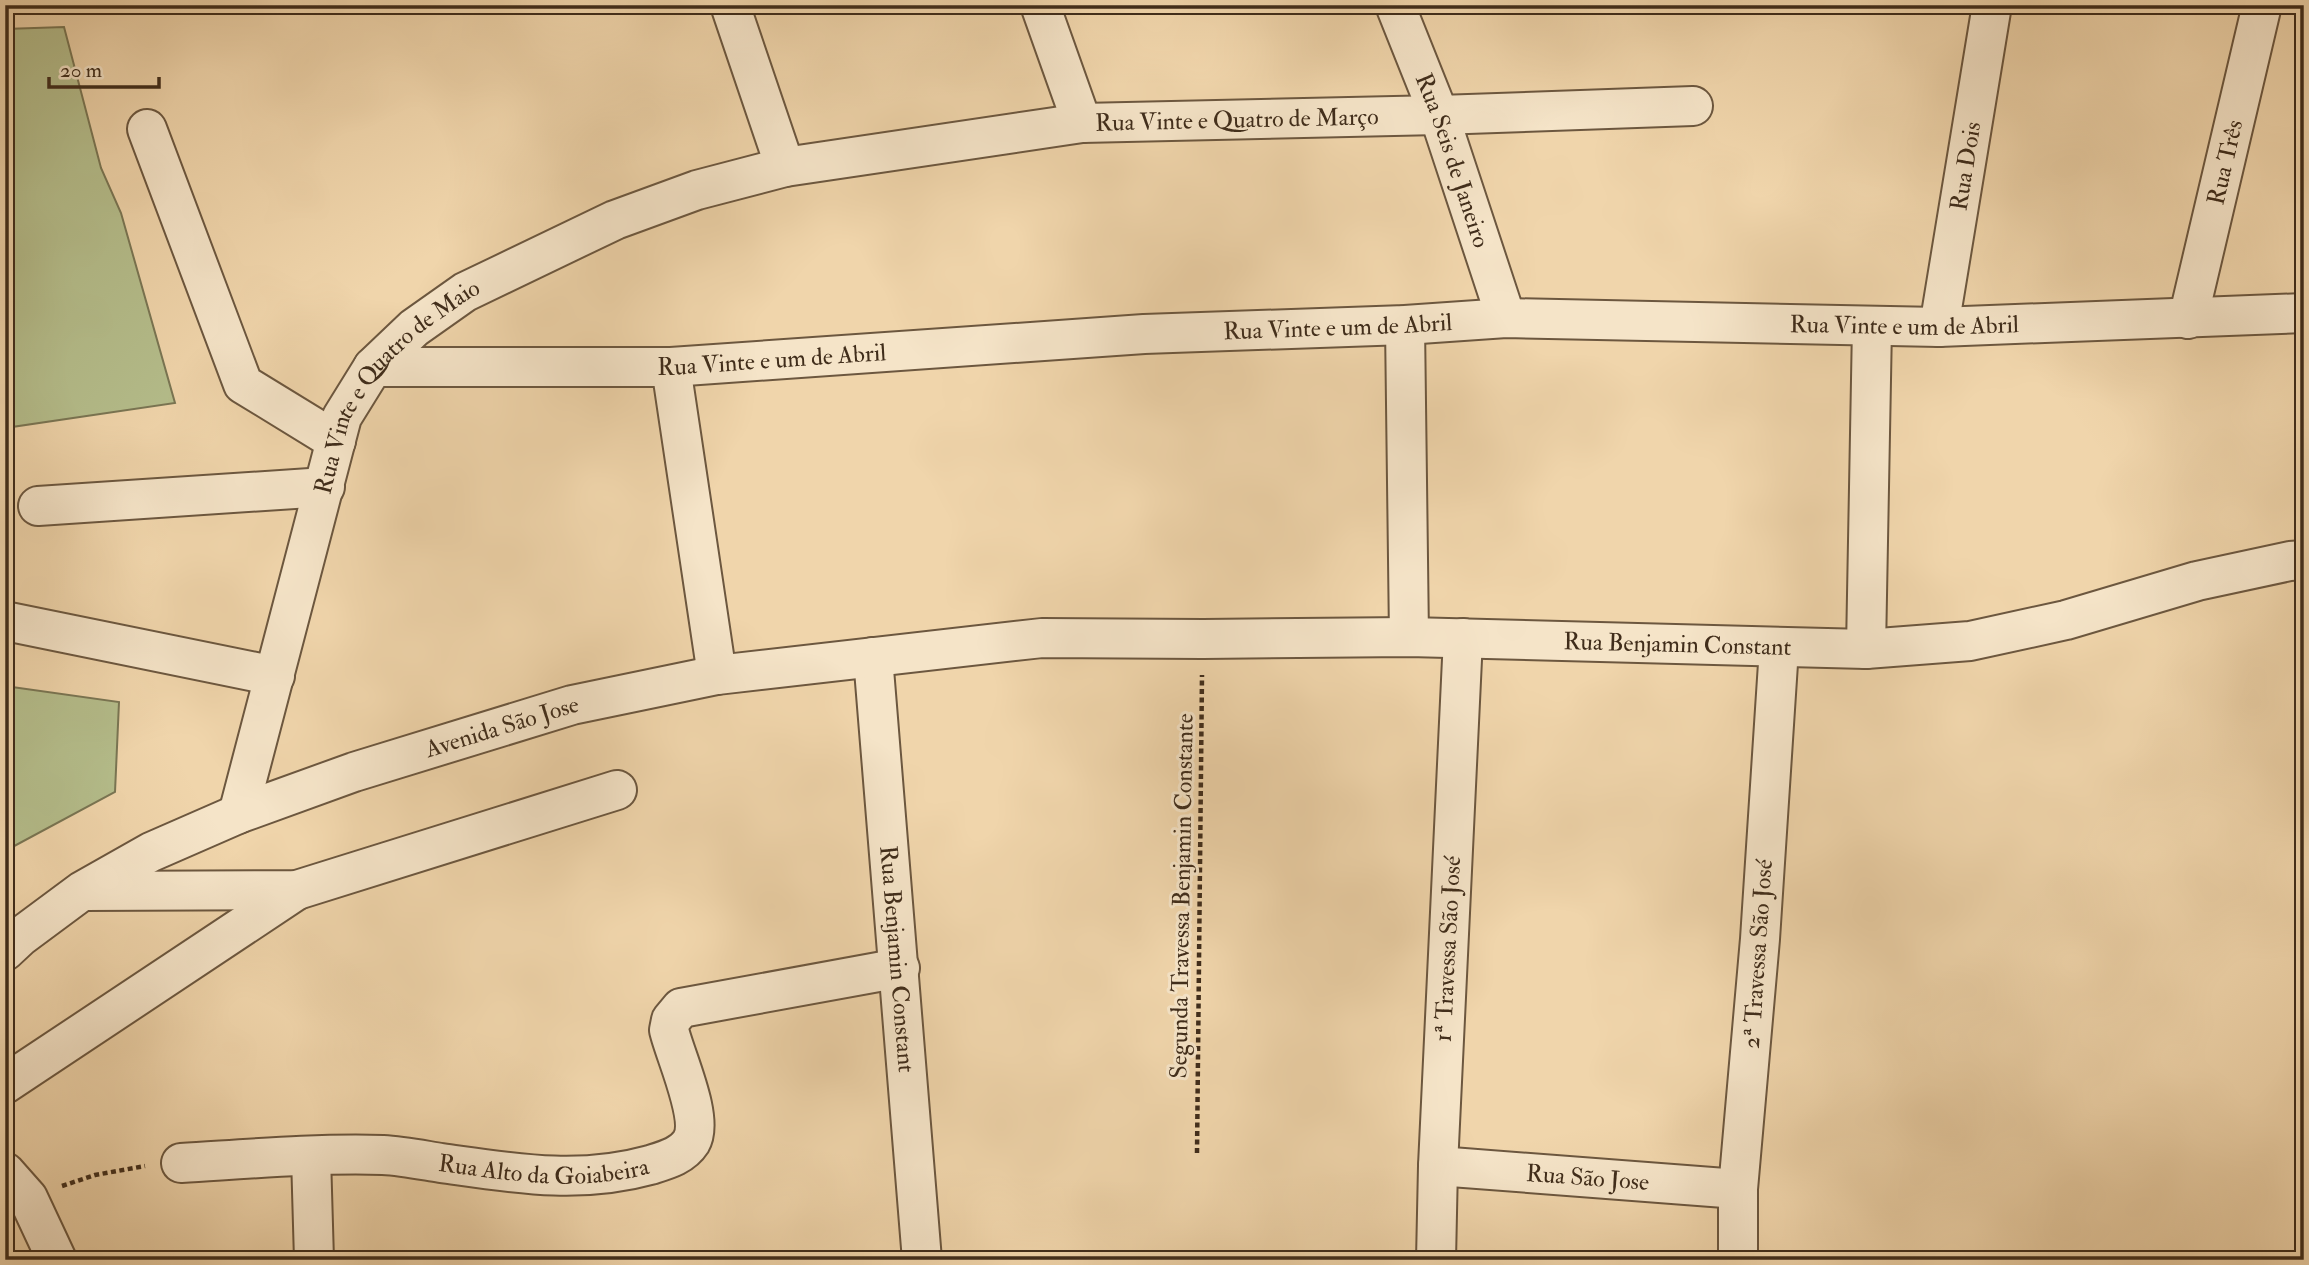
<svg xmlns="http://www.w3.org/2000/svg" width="2309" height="1265" font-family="'IM FELL Double Pica',serif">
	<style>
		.green { fill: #b5be8c; stroke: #7a7654; stroke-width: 2 }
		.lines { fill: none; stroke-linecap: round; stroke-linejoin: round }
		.minor-casing { stroke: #6c573f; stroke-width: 42 }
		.path { stroke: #402d1b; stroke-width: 4.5; stroke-dasharray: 5 3.5; stroke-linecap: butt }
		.minor { stroke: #f5e4c8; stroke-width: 38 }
		.labels { text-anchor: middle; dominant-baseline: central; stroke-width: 6; stroke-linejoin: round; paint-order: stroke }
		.street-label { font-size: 24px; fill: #402d1b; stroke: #f5e4c8 }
	</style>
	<rect width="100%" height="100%" fill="#f0d5ab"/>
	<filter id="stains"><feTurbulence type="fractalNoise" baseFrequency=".00286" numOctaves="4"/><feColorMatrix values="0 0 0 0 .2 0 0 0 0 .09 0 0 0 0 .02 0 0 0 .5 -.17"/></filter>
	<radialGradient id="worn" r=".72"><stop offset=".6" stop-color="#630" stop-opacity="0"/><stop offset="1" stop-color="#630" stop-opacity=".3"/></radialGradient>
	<g class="green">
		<path d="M64 27 101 168 121 213 175 403 5 428V29Z"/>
		<path d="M5 686 119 702 115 792 5 851Z"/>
	</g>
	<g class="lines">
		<g class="minor-casing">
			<g id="minor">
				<path d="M730 5 785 167"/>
				<path d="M1040 5 1082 123"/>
				<path id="s1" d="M1395 5 1439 115 1506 318"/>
				<path d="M147 129 243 384 336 441"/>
				<path id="s2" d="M2188 319 2262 5"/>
				<path d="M1405 325 1409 637"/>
				<path id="s3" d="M1939 327 1992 5"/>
				<path id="s4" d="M373 367H671L1144 334 1405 325 1506 318 1939 327 2304 313"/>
				<path d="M671 367 717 675"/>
				<path d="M38 506 325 487"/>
				<path d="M5 621 275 676"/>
				<path d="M1866 649 1872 326"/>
				<path id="s5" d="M873 657 922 1260"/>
				<path id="s6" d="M238 814 342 417 373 367 414 328 465 292 615 220 697 190 785 167 1082 123 1439 115 1693 106"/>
				<path d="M84 891 297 890 617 790"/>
				<path id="s7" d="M5 951 20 937 82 891 151 852 238 814 354 772 572 705 717 675 1042 638 1203 639 1409 637 1866 649 1970 641 2066 620 2197 581 2290 561 2304 560"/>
				<path d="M5 1084 297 890"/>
				<path d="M311 1156 314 1260"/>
				<path id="s8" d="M181 1163C248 1159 316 1153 383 1155 402 1156 422 1160 441 1163 513 1173 578 1185 650 1165 666 1160 682 1156 691 1142 705 1119 675 1056 669 1030L671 1020 681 1008 900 968"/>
				<path id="s9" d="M1438 1166 1738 1189"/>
				<path d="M5 1172 28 1198 57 1260"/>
				<path d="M1436 1260 1438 1166 1463 638"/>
				<path d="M1738 1260V1189L1760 939 1779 648"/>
			</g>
		</g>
		<g class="path">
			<path d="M1197 1153 1202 675"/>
			<path d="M62 1186 95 1175 145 1166"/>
		</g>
		<use href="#minor" class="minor"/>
	</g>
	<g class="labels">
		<g class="street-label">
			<text stroke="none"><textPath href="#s6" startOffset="1388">Rua Vinte e Quatro de Março</textPath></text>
			<text stroke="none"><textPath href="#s1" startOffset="166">Rua Seis de Janeiro</textPath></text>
			<text stroke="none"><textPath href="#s2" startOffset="161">Rua Três</textPath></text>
			<text stroke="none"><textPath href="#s3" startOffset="163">Rua Dois</textPath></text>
			<text stroke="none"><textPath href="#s4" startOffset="1533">Rua Vinte e um de Abril</textPath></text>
			<text stroke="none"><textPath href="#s4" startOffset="966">Rua Vinte e um de Abril</textPath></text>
			<text stroke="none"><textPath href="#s4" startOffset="399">Rua Vinte e um de Abril</textPath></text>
			<text stroke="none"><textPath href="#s6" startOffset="467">Rua Vinte e Quatro de Maio</textPath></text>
			<text stroke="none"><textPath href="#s7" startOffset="1734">Rua Benjamin Constant</textPath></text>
			<text stroke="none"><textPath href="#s7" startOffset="550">Avenida São Jose</textPath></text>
			<text transform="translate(1182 896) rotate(-89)">Segunda Travessa Benjamin Constante</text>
			<text transform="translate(1448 949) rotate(-87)">1ª Travessa São José</text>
			<text transform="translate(1758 954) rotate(-86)">2ª Travessa São José</text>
			<text stroke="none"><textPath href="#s5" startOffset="303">Rua Benjamin Constant</textPath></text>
			<text stroke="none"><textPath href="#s8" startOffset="364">Rua Alto da Goiabeira</textPath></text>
			<text stroke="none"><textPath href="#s9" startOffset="150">Rua São Jose</textPath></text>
		</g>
	</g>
	<rect width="2309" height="1265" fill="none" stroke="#f0d5ab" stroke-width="28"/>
	<rect x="7" y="7" width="2295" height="1251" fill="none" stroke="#402d1b" stroke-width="3.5"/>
	<rect x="14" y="14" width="2281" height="1237" fill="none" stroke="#402d1b" stroke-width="2"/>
	<path d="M49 77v10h110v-10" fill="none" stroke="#402d1b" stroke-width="3.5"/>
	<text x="60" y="77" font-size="21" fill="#402d1b" stroke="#f5e4c8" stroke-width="5" paint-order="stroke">20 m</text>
	<rect width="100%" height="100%" filter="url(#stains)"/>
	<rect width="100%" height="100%" fill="url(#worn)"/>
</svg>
